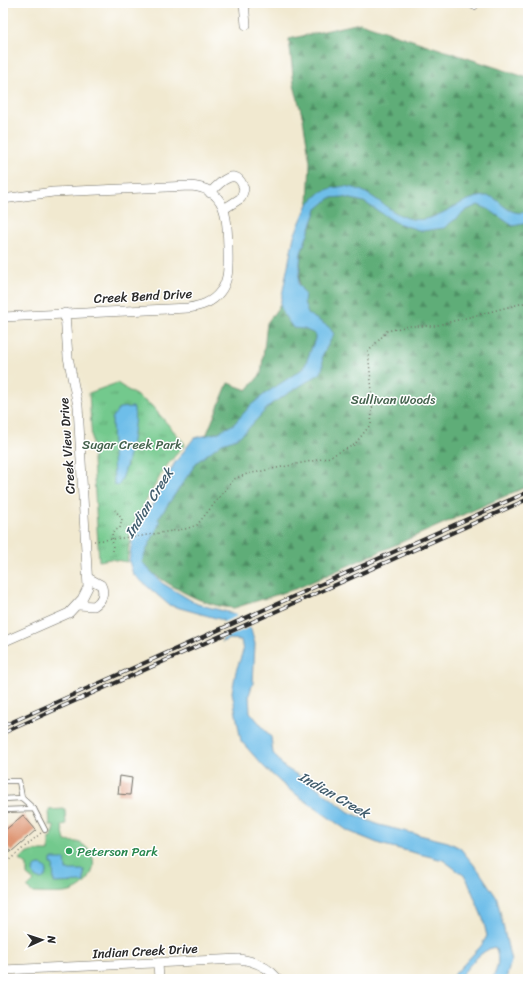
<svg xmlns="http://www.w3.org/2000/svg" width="531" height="982" font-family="Sriracha,sans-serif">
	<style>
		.grass { fill: url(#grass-tufts); stroke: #4f7a5c }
		.forest { fill: url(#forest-firs); stroke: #446c52 }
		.pitch { fill: #73c98d; stroke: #4f7a5c }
		.water { fill: #6ebee9; stroke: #4c748a }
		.pier { fill: #f1e9d0 }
		.building { fill: #dc906c }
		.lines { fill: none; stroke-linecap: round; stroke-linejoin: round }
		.service-casing { stroke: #706e65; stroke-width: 6 }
		.minor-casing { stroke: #706e65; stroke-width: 10 }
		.path { stroke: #706e65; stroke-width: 1.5; stroke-dasharray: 1 3; stroke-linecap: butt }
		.service { stroke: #fff; stroke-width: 4.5 }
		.minor { stroke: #fff; stroke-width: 9 }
		.rail-casing { stroke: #2b2b2b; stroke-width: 4 }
		.rail { stroke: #fff; stroke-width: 2.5; stroke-dasharray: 8; stroke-linecap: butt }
		.leisure-dot { fill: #2e9e5b; stroke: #fff; stroke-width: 1.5 }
		.labels { text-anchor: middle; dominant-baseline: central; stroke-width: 3; stroke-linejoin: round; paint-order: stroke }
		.street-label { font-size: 13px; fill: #2b2b2b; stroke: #fff }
		.park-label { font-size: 13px; fill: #44624d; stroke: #fff }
		.leisure-label { font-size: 13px; fill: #27864d; stroke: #fff; text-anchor: start }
		.water-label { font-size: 14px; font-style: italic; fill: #425e6e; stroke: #fff }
	</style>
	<defs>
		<pattern id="grass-tufts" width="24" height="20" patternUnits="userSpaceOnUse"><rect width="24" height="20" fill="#73c98d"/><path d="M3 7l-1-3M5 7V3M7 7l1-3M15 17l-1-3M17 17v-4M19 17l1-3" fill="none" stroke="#5fa373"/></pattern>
		<pattern id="forest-firs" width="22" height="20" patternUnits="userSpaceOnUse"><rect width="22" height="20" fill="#5ead78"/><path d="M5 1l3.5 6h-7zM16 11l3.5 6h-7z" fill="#4e8d63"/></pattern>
	</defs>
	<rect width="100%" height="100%" fill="#fff"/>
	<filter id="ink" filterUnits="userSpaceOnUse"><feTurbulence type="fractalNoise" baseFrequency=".025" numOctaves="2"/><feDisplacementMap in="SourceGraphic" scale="8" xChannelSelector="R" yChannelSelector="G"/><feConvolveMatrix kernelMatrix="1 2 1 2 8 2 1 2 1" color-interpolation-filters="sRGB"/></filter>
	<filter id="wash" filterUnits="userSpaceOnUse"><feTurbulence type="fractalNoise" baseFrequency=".012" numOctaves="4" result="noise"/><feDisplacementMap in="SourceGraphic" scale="16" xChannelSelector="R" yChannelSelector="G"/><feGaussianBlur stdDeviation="0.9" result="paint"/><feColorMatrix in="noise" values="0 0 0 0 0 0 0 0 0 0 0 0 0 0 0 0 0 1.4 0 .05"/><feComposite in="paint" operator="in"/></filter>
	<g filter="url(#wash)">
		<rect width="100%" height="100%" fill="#f1e9d0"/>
		<path class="grass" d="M117 383 151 405 185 444 164 469 131 528 127 562 110 559 99 561 89 393Z"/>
		<path class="forest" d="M360 23 528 78V486L298 588 234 608C198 606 166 582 137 563L141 536 198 455 228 383 247 390 261 374 267 323 280 305 298 304 301 253 317 209 308 204 310 162 303 119 294 85 289 39Z"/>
		<path class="pitch" d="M65 809 66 825 62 826 65 841C69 842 76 841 80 843 103 855 94 883 73 891 64 895 43 893 33 893L27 888 34 881 27 875V865L19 860C28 850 37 851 49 851V838H52L51 833H54V826H50L49 810Z"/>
		<g class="water">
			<path d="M345 186C350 187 355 188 360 190 382 199 399 224 425 219 444 216 464 197 485 196 501 195 503 217 528 212V223L513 226 488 209 478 205 467 210 444 228 422 231 397 223 364 202 343 197 330 198 317 209 301 253 298 284 305 294 304 302 308 314 329 327 334 334 322 356 323 366 321 373 271 404 246 431 237 438 222 443 197 462 158 519 160 522C154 536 146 548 142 562L162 583 197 604 235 614 251 629 255 644 253 683 249 695 250 712 271 737 273 753 284 767 311 783 349 812 379 825 448 842 460 848 479 871 497 898 511 961 506 979H492C498 969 500 958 495 947 480 950 468 968 458 979H450L481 946 487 936 483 919 466 877 443 860 380 844 348 831 287 788 264 767 241 741 232 692 236 671 243 651 241 640 230 639 222 642 223 620 169 605 133 574 129 561 132 542 139 524 152 506 174 464 194 438 217 433 234 424 251 405 266 393 304 368 315 339V334L304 329 293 328 284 315 280 305 294 236 308 204 321 192 332 188Z"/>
			<path d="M133 407C139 416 126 478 118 486L114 485 112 419 119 408Z"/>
			<path d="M51 859H65L66 870H84V882L54 883 53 864H51Z"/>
			<circle cx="40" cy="872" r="7"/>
		</g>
		<path class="pier" d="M240 615 251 627 220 640 221 623Z"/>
		<g id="blocks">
			<g class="building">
				<path d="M120 776 132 778 130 795 118 794Z"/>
				<path d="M23 815 36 830 11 852 3 841V832Z"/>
			</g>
		</g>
	</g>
	<g filter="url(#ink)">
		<use href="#blocks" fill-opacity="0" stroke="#706e65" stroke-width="1"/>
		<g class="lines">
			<g class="service-casing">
				<g id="service">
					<path d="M3 781H19L22 798 3 799"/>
					<path d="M22 798 34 809"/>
					<path d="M3 810 34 809 45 830"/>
				</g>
			</g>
			<g class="minor-casing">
				<g id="minor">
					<path d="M244 3 246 25"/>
					<path d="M473 3 474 5"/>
					<path d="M210 193C220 182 237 165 244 189L241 198 224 209"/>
					<path d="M3 199 53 192 190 186C228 188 227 220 228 248 228 263 230 280 220 292 212 303 200 306 188 308L3 317"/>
					<path d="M78 605 94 606C102 601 105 593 101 585L88 578"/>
					<path d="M3 642 69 613 82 599 88 587 78 406 68 357 65 313"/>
					<path d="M158 963 159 979"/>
					<path d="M3 970 239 959C255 961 268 967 278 979"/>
				</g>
			</g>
			<g class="path">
				<path d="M94 541 141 536 185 529 197 525 234 479 247 474 327 458 354 445 371 424 373 401 368 352 387 331 409 326H434L528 302"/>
				<path d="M113 551 112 532 120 528 122 519 115 510"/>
				<path d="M3 874 8 861 41 833"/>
			</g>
			<use href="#service" class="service"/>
			<use href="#minor" class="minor"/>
			<g class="rail-casing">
				<g id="rail">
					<path d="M3 726 528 492"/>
					<path d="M3 733 528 499"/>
				</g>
			</g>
			<use href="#rail" class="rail"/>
		</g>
	</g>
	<circle class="leisure-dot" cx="69" cy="851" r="4"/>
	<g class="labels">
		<g class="street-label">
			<text transform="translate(143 296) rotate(-3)">Creek Bend Drive</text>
			<text transform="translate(67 446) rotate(-94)">Creek View Drive</text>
			<text transform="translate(145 951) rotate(-3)">Indian Creek Drive</text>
		</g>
		<g class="park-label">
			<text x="393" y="399">Sullivan Woods</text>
			<text x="132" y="444">Sugar Creek Park</text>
		</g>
		<g class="leisure-label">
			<text x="77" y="851">Peterson Park</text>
		</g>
		<g class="water-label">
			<text transform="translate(149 503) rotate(-58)">Indian Creek</text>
			<text transform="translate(334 795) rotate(30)">Indian Creek</text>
		</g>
	</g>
	<rect width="531" height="982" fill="none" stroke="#fff" stroke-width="16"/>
	<g transform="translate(42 940) rotate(87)" stroke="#ffffff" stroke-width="3" paint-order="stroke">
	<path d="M0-3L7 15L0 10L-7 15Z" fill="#2b2b2b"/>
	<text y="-6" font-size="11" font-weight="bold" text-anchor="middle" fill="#2b2b2b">N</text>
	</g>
</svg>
